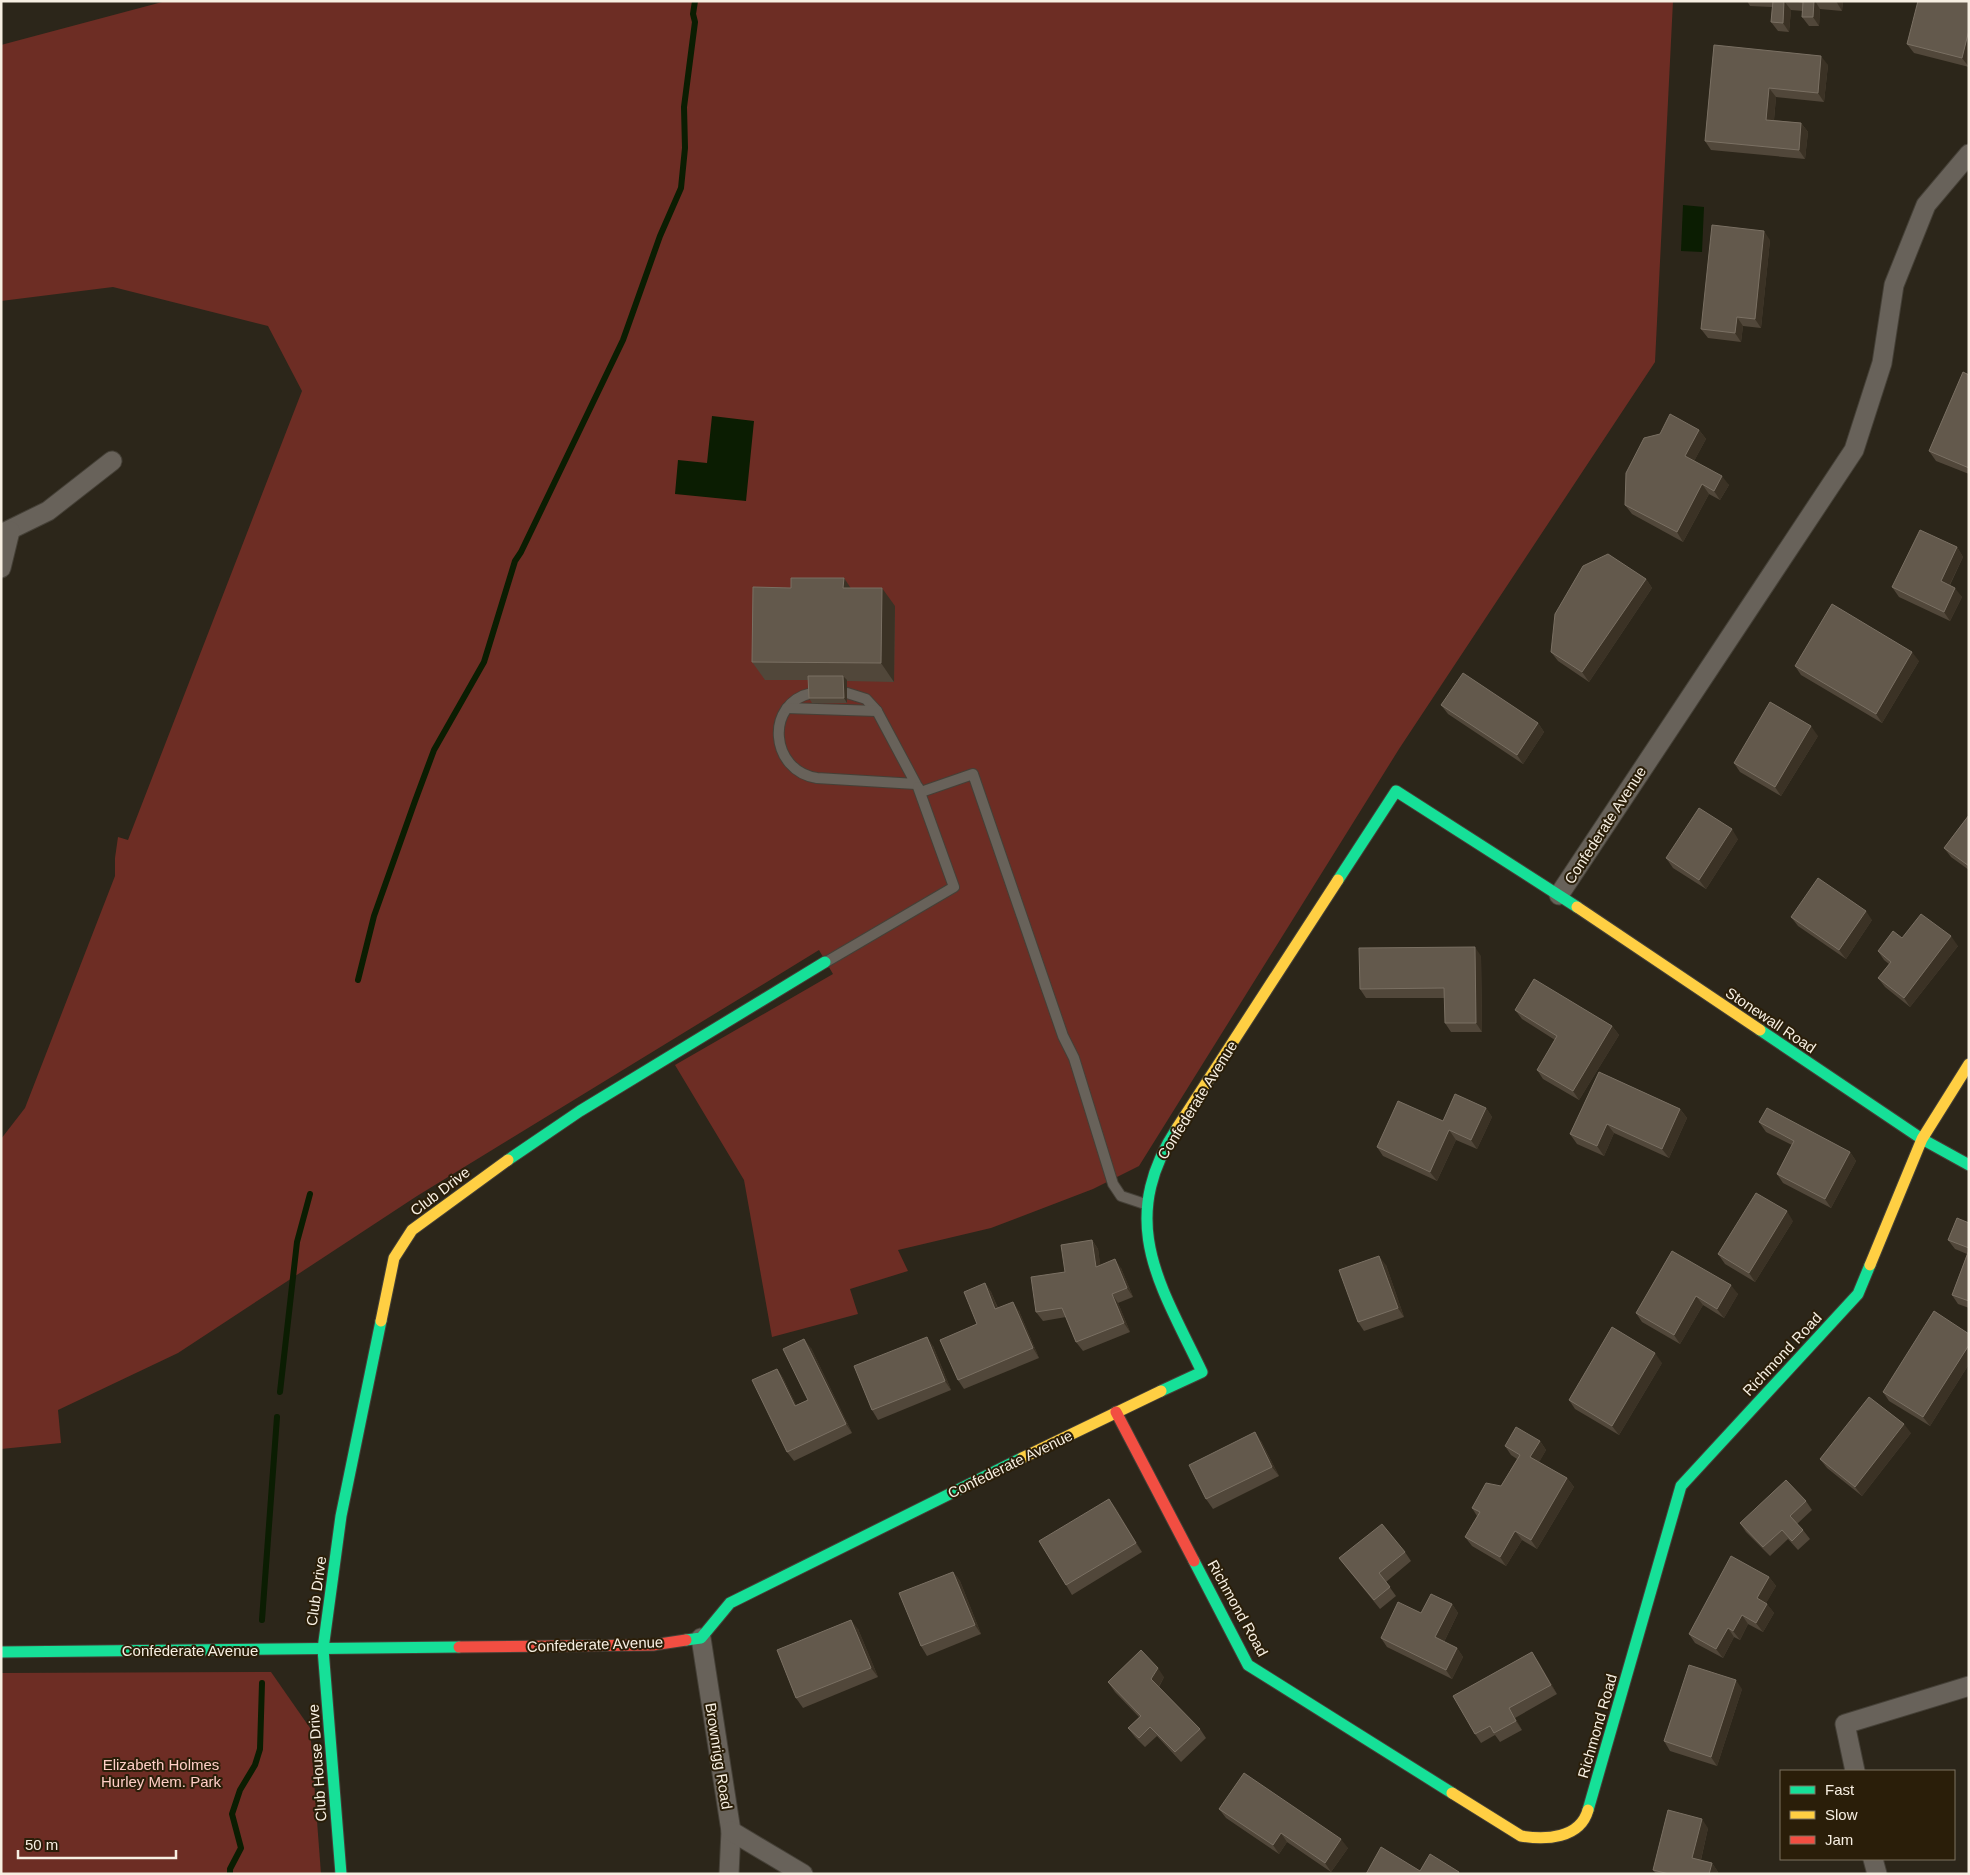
<svg xmlns="http://www.w3.org/2000/svg" width="1970" height="1875" font-family="Helvetica,sans-serif">
	<style>
		.green { fill: #6d2d24 }
		.water { fill: #0b1d02 }
		.lines { fill: none; stroke-linecap: round; stroke-linejoin: round }
		.stream { stroke: #0b1d02; stroke-width: 6 }
		.lane-casing { stroke: #454037; stroke-width: 12 }
		.street-casing { stroke: #454037; stroke-width: 21 }
		.fast-casing { stroke: #454037; stroke-width: 13 }
		.slow-casing { stroke: #454037; stroke-width: 13 }
		.jam-casing { stroke: #454037; stroke-width: 13 }
		.lane { stroke: #68625a; stroke-width: 10 }
		.street { stroke: #68625a; stroke-width: 19 }
		.fast { stroke: #16e098; stroke-width: 11 }
		.slow { stroke: #ffcf43; stroke-width: 11 }
		.jam { stroke: #f24e42; stroke-width: 11 }
		.wall { fill: #51473a }
		.shaded-wall { fill: #3b3225 }
		.building { fill: #63594c; stroke: #7a7063 }
		.labels { text-anchor: middle; dominant-baseline: central; stroke-width: 4; stroke-linejoin: round; paint-order: stroke }
		.street-label { font-size: 15px; fill: #f7efe2; stroke: #2a1e09 }
		.park-label { font-size: 15px; fill: #fecec6; stroke: #2a1e09 }
	</style>
	<rect width="100%" height="100%" fill="#2c261a"/>
	<g class="green">
		<path d="M166 1H1673L1655 362 1399 749 1139 1166 1093 1189 991 1228 898 1250 908 1271 850 1289 858 1314 772 1337 744 1180 675 1065 833 974 819 950 417 1196 178 1353 58 1410 61 1443 1 1449V1139L25 1108 115 876V858L118 837 128 840 302 391 268 326 113 287 1 301V45Z"/>
		<path d="M271 1672 310 1728 321 1874H1V1673Z"/>
	</g>
	<g class="water">
		<path d="M1683 205 1704 207 1702 252 1681 251Z"/>
		<path d="M712 416 754 421 746 501 675 494 678 460 707 463Z"/>
	</g>
	<g class="lines">
		<g class="stream">
			<path d="M358 980 374 916 415 801 434 750 484 662 515 561 521 552 623 340 660 236 681 188 685 148 684 107 695 22 693 14 695 1"/>
			<path d="M280 1392 297 1242 310 1194"/>
			<path d="M262 1620 277 1417"/>
			<path d="M230 1874V1869L241 1848 232 1814 240 1790 255 1765 260 1749 262 1683"/>
		</g>
		<defs>
			<g id="lane">
				<path d="M812 693C764 703 770 771 817 778L916 784 877 711 866 699 847 693"/>
				<path d="M787 708 877 711"/>
				<path d="M921 792 973 774 1063 1036 1074 1058 1113 1184 1121 1196 1145 1204"/>
				<path d="M826 962 954 887 918 787"/>
			</g>
			<g id="street">
				<path d="M1 534 48 511 112 461"/>
				<path d="M1 568 10 531"/>
				<path d="M1559 895 1854 450 1882 363 1894 285 1926 205 1969 154"/>
				<path d="M701 1638 731 1831 729 1874"/>
				<path d="M1855 1771 1845 1724 1969 1686"/>
				<path d="M731 1831 803 1874"/>
				<path d="M1873 1859 1877 1874"/>
			</g>
			<g id="fast">
				<path d="M1338 880 1396 791 1577 907"/>
				<path d="M1760 1030 1922 1139 1969 1165"/>
				<path d="M508 1160 580 1111 825 962"/>
				<path d="M1161 1391 1202 1372C1160 1284 1116 1222 1177 1128"/>
				<path d="M1194 1561 1248 1665 1452 1793"/>
				<path d="M686 1640 701 1638 730 1603 1022 1458"/>
				<path d="M1 1652 459 1647"/>
				<path d="M1588 1810 1681 1486 1858 1294 1870 1265"/>
				<path d="M341 1874 323 1649 341 1516 381 1321"/>
			</g>
			<g id="slow">
				<path d="M1577 907 1760 1030"/>
				<path d="M1177 1128 1338 880"/>
				<path d="M1870 1265 1922 1139 1969 1064"/>
				<path d="M381 1321 394 1258 412 1230 508 1160"/>
				<path d="M1022 1458 1161 1391"/>
				<path d="M1452 1793 1521 1836C1545 1840 1580 1839 1588 1810"/>
			</g>
			<g id="jam">
				<path d="M1116 1412 1194 1561"/>
				<path d="M459 1647 653 1645 686 1640"/>
			</g>
		</defs>
		<use href="#lane" class="lane-casing"/>
		<use href="#street" class="street-casing"/>
		<use href="#fast" class="fast-casing"/>
		<use href="#slow" class="slow-casing"/>
		<use href="#jam" class="jam-casing"/>
		<use href="#lane" class="lane"/>
		<use href="#street" class="street"/>
		<use href="#fast" class="fast"/>
		<use href="#slow" class="slow"/>
		<use href="#jam" class="jam"/>
	</g>
	<g class="wall">
		<path d="M1747 1H1843L1842 11 1820 9 1819 26H1809L1802 17 1803 11 1791 10 1789 32 1778 31 1771 22 1772 7 1750 6Z"/>
		<path d="M1969 1V67L1914 53 1907 44Z"/>
		<path d="M1714 45 1828 65 1824 102 1776 97 1774 120 1801 123 1808 132 1805 159 1711 150 1705 141Z"/>
		<path d="M1770 240 1761 328 1743 326 1741 342 1708 338 1701 329Z"/>
		<path d="M1969 375V474L1936 461 1929 451Z"/>
		<path d="M1699 430 1706 439 1694 461 1729 485 1720 500 1709 494 1683 542 1632 514 1625 505Z"/>
		<path d="M1957 547 1963 557 1950 585 1962 597 1950 621 1899 597 1892 587Z"/>
		<path d="M844 578 850 588 895 606 894 682 847 681V703H812L809 698V680H765L752 662 791 588Z"/>
		<path d="M1646 579 1652 588 1589 682 1558 661 1551 652Z"/>
		<path d="M1919 661 1882 723 1801 675 1795 666Z"/>
		<path d="M1441 705 1538 723 1544 732 1523 764 1448 714Z"/>
		<path d="M1818 736 1781 796 1740 772 1734 763Z"/>
		<path d="M1969 815V870L1951 857 1944 848Z"/>
		<path d="M1738 839 1706 889 1673 868 1666 858Z"/>
		<path d="M1791 917 1872 920 1846 959 1798 926Z"/>
		<path d="M1902 938 1958 946 1910 1007 1885 987 1878 978 1889 964 1884 960 1878 951Z"/>
		<path d="M1481 956 1482 1032H1451L1445 1023V998H1366L1360 989Z"/>
		<path d="M1515 1010 1612 1026 1619 1035 1579 1100 1543 1079 1537 1070 1555 1040 1522 1019Z"/>
		<path d="M1599 1072 1680 1109 1687 1118 1669 1158 1614 1133 1604 1156 1577 1144 1570 1134Z"/>
		<path d="M1486 1108 1492 1117 1477 1149 1456 1140 1437 1181 1383 1156 1377 1147 1443 1121Z"/>
		<path d="M1759 1122 1850 1152 1856 1161 1831 1208 1783 1183 1777 1174 1792 1145 1766 1132Z"/>
		<path d="M1793 1221 1755 1282 1725 1264 1718 1254Z"/>
		<path d="M1969 1223V1308L1958 1304 1952 1295 1967 1254 1955 1249 1948 1240Z"/>
		<path d="M1092 1240 1098 1249 1100 1265 1121 1268 1133 1297 1118 1303 1130 1332 1083 1351 1076 1342 1066 1317 1043 1321 1036 1312 1065 1272Z"/>
		<path d="M1672 1251 1738 1294 1724 1318 1703 1305 1680 1344 1642 1322 1636 1313Z"/>
		<path d="M1386 1265 1404 1317 1364 1331 1358 1322Z"/>
		<path d="M985 1283 991 1292 998 1308 1019 1311 1039 1358 964 1389 958 1380 977 1324Z"/>
		<path d="M1969 1334V1364L1930 1426 1889 1401 1883 1392Z"/>
		<path d="M933 1346 951 1390 878 1420 872 1410Z"/>
		<path d="M811 1348 852 1433 794 1461 787 1452 777 1369 783 1378 796 1405 808 1400Z"/>
		<path d="M1662 1363 1619 1435 1575 1409 1569 1400Z"/>
		<path d="M1911 1433 1862 1496 1827 1468 1820 1459Z"/>
		<path d="M1261 1441 1279 1476 1213 1509 1206 1499Z"/>
		<path d="M1540 1441 1546 1450 1539 1462 1567 1478 1574 1487 1537 1549 1522 1540 1506 1566 1472 1546 1465 1537 1477 1516 1472 1508 1501 1486 1517 1459 1511 1455 1505 1446Z"/>
		<path d="M1109 1499 1142 1552 1072 1595 1066 1585Z"/>
		<path d="M1806 1501 1812 1510 1797 1524 1803 1530 1810 1539 1798 1550 1788 1539 1770 1556 1746 1532 1740 1523Z"/>
		<path d="M1405 1552 1411 1561 1386 1582 1396 1596 1380 1609 1346 1567 1339 1558Z"/>
		<path d="M953 1572 960 1581 981 1634 927 1656 921 1646Z"/>
		<path d="M1769 1577 1776 1586 1766 1603 1774 1613 1763 1632 1748 1624 1740 1640 1734 1637 1723 1658 1695 1643 1689 1634Z"/>
		<path d="M1452 1604 1458 1613 1444 1642 1457 1648 1463 1657 1452 1679 1387 1647 1381 1638 1421 1613Z"/>
		<path d="M858 1629 878 1677 803 1708 796 1698Z"/>
		<path d="M1538 1661 1557 1694 1515 1718 1522 1730 1500 1742 1495 1735 1481 1743 1475 1734Z"/>
		<path d="M1164 1677 1159 1687 1200 1729 1206 1738 1181 1762 1157 1736 1145 1747 1135 1737 1128 1728 1139 1717 1115 1692 1108 1682Z"/>
		<path d="M1742 1689 1717 1766 1670 1751 1664 1741Z"/>
		<path d="M1219 1809 1348 1848 1331 1872 1287 1842 1279 1854 1226 1818Z"/>
		<path d="M1708 1828 1701 1860 1712 1863 1718 1872V1874H1656L1653 1870Z"/>
	</g>
	<g class="shaded-wall">
		<path d="M1784 1 1791 10 1789 32 1783 23Z"/>
		<path d="M1814 1H1815L1820 9 1819 26 1813 17Z"/>
		<path d="M1836 1H1843L1842 11Z"/>
		<path d="M1969 30V67L1962 58Z"/>
		<path d="M1821 56 1828 65 1824 102 1818 93Z"/>
		<path d="M1769 88 1776 97 1773 129 1766 120Z"/>
		<path d="M1801 123 1808 132 1805 159 1799 150Z"/>
		<path d="M1764 231 1770 240 1761 328 1755 319Z"/>
		<path d="M1737 317 1743 326 1741 342 1735 333Z"/>
		<path d="M1699 430 1706 439 1692 465 1685 456Z"/>
		<path d="M1722 476 1729 485 1720 500 1714 491Z"/>
		<path d="M1702 484 1709 494 1683 542 1677 532Z"/>
		<path d="M1957 547 1963 557 1947 590 1941 581Z"/>
		<path d="M844 578 856 596 843 588Z"/>
		<path d="M1646 579 1652 588 1589 682 1582 672Z"/>
		<path d="M882 588 895 606 894 682 881 663Z"/>
		<path d="M1955 588 1962 597 1950 621 1944 612Z"/>
		<path d="M1912 652 1919 661 1882 723 1876 714Z"/>
		<path d="M843 676 847 680V703L844 698Z"/>
		<path d="M1538 723 1544 732 1523 764 1517 755Z"/>
		<path d="M1811 726 1818 736 1781 796 1775 787Z"/>
		<path d="M1732 829 1738 839 1706 889 1699 880Z"/>
		<path d="M1866 911 1872 920 1846 959 1839 950Z"/>
		<path d="M1951 936 1958 946 1910 1007 1904 998Z"/>
		<path d="M1475 947 1481 956 1482 1032 1476 1023Z"/>
		<path d="M1612 1026 1619 1035 1579 1100 1573 1091Z"/>
		<path d="M1486 1108 1492 1117 1477 1149 1471 1140Z"/>
		<path d="M1680 1109 1687 1118 1669 1158 1662 1149Z"/>
		<path d="M1607 1124 1614 1133 1604 1156 1597 1146Z"/>
		<path d="M1449 1130 1456 1140 1437 1181 1430 1172Z"/>
		<path d="M1850 1152 1856 1161 1831 1208 1825 1199Z"/>
		<path d="M1787 1211 1793 1221 1755 1282 1749 1273Z"/>
		<path d="M1092 1240 1098 1249 1102 1276 1096 1267Z"/>
		<path d="M1379 1256 1386 1265 1404 1317 1398 1308Z"/>
		<path d="M1115 1259 1121 1268 1133 1297 1127 1288Z"/>
		<path d="M985 1283 991 1292 1002 1319 995 1309Z"/>
		<path d="M1731 1285 1738 1294 1724 1318 1717 1309Z"/>
		<path d="M1112 1294 1118 1303 1130 1332 1124 1323Z"/>
		<path d="M1696 1296 1703 1305 1680 1344 1674 1335Z"/>
		<path d="M1013 1302 1019 1311 1039 1358 1033 1348Z"/>
		<path d="M927 1337 933 1346 951 1390 945 1381Z"/>
		<path d="M804 1339 811 1348 852 1433 846 1424Z"/>
		<path d="M1969 1345V1364L1930 1426 1923 1417Z"/>
		<path d="M1655 1353 1662 1363 1619 1435 1612 1426Z"/>
		<path d="M777 1369 783 1378 801 1415 795 1406Z"/>
		<path d="M1904 1424 1911 1433 1862 1496 1855 1487Z"/>
		<path d="M1255 1432 1261 1441 1279 1476 1272 1467Z"/>
		<path d="M1540 1441 1546 1450 1537 1466 1530 1457Z"/>
		<path d="M1567 1478 1574 1487 1537 1549 1531 1540Z"/>
		<path d="M1109 1499 1116 1508 1142 1552 1136 1543Z"/>
		<path d="M1515 1531 1522 1540 1506 1566 1500 1557Z"/>
		<path d="M953 1572 960 1581 981 1634 975 1625Z"/>
		<path d="M1769 1577 1776 1586 1764 1607 1757 1598Z"/>
		<path d="M1452 1604 1458 1613 1442 1646 1435 1637Z"/>
		<path d="M1767 1604 1774 1613 1763 1632 1756 1623Z"/>
		<path d="M1742 1615 1748 1624 1740 1640 1733 1631Z"/>
		<path d="M851 1620 858 1629 878 1677 871 1668Z"/>
		<path d="M1728 1628 1734 1637 1723 1658 1716 1649Z"/>
		<path d="M1457 1648 1463 1657 1452 1679 1446 1670Z"/>
		<path d="M1532 1652 1538 1661 1557 1694 1551 1685Z"/>
		<path d="M1158 1668 1164 1677 1158 1688 1151 1679Z"/>
		<path d="M1736 1680 1742 1689 1717 1766 1711 1757Z"/>
		<path d="M1509 1708 1515 1718 1522 1730 1516 1721Z"/>
		<path d="M1702 1819 1708 1828 1699 1868 1692 1858Z"/>
		<path d="M1281 1833 1287 1842 1279 1854 1273 1845Z"/>
		<path d="M1341 1839 1348 1848 1331 1872 1325 1863Z"/>
		<path d="M1712 1863 1718 1872V1874H1709Z"/>
	</g>
	<g class="building">
		<path d="M1773 1H1784L1783 23 1771 22Z"/>
		<path d="M1793 1H1814L1813 17H1802L1803 2Z"/>
		<path d="M1918 1H1969V30L1962 58 1907 44Z"/>
		<path d="M1714 45 1821 56 1818 93 1769 88 1766 120 1801 123 1799 150 1705 141Z"/>
		<path d="M1712 225 1764 231 1755 319 1737 317 1735 333 1701 329Z"/>
		<path d="M1963 372 1969 375V468L1929 451Z"/>
		<path d="M1670 414 1699 430 1685 456 1722 476 1714 491 1702 484 1677 532 1625 505 1626 473 1644 438 1660 434Z"/>
		<path d="M1920 530 1957 547 1941 581 1955 588 1944 612 1892 587Z"/>
		<path d="M1608 554 1646 579 1582 672 1551 652 1555 614 1583 566Z"/>
		<path d="M791 578H844L843 588H882L881 663 752 662 753 587 791 588Z"/>
		<path d="M1832 604 1912 652 1876 714 1795 666Z"/>
		<path d="M1463 673 1538 723 1517 755 1441 705Z"/>
		<path d="M808 676H843L844 698H809Z"/>
		<path d="M1770 702 1811 726 1775 787 1734 763Z"/>
		<path d="M1699 808 1732 829 1699 880 1666 858Z"/>
		<path d="M1969 815V866L1944 848Z"/>
		<path d="M1818 878 1866 911 1839 950 1791 917Z"/>
		<path d="M1921 914 1951 936 1904 998 1878 978 1891 962 1878 951 1893 931 1902 938Z"/>
		<path d="M1475 947 1476 1023H1445L1444 988 1360 989 1359 948Z"/>
		<path d="M1534 979 1612 1026 1573 1091 1537 1070 1557 1036 1515 1010Z"/>
		<path d="M1599 1072 1680 1109 1662 1149 1607 1124 1597 1146 1570 1134Z"/>
		<path d="M1455 1094 1486 1108 1471 1140 1449 1130 1430 1172 1377 1147 1398 1101 1443 1121Z"/>
		<path d="M1767 1108 1850 1152 1825 1199 1777 1174 1794 1141 1759 1122Z"/>
		<path d="M1756 1193 1787 1211 1749 1273 1718 1254Z"/>
		<path d="M1957 1218 1969 1223V1248L1948 1240Z"/>
		<path d="M1092 1240 1096 1267 1115 1259 1127 1288 1112 1294 1124 1323 1076 1342 1062 1308 1036 1312 1031 1277 1065 1272 1061 1245Z"/>
		<path d="M1969 1250V1301L1952 1295Z"/>
		<path d="M1672 1251 1731 1285 1717 1309 1696 1296 1674 1335 1636 1313Z"/>
		<path d="M1379 1256 1398 1308 1358 1322 1339 1270Z"/>
		<path d="M985 1283 995 1309 1013 1302 1033 1348 958 1380 940 1340 977 1324 964 1292Z"/>
		<path d="M1934 1311 1969 1334V1345L1923 1417 1883 1392Z"/>
		<path d="M1612 1327 1655 1353 1612 1426 1569 1400Z"/>
		<path d="M927 1337 945 1381 872 1410 854 1366Z"/>
		<path d="M804 1339 846 1424 787 1452 752 1380 777 1369 795 1406 808 1400 783 1349Z"/>
		<path d="M1869 1397 1904 1424 1855 1487 1820 1459Z"/>
		<path d="M1516 1427 1540 1441 1530 1457 1567 1478 1531 1540 1515 1531 1500 1557 1465 1537 1480 1512 1472 1508 1486 1483 1501 1486 1520 1455 1505 1446Z"/>
		<path d="M1255 1432 1272 1467 1206 1499 1189 1465Z"/>
		<path d="M1786 1480 1806 1501 1790 1516 1803 1530 1792 1541 1782 1530 1763 1547 1740 1523Z"/>
		<path d="M1109 1499 1136 1543 1066 1585 1039 1541Z"/>
		<path d="M1382 1524 1405 1552 1379 1573 1390 1587 1374 1600 1339 1558Z"/>
		<path d="M1731 1556 1769 1577 1757 1598 1767 1604 1756 1623 1742 1615 1733 1631 1728 1628 1716 1649 1689 1634Z"/>
		<path d="M953 1572 975 1625 921 1646 899 1593Z"/>
		<path d="M1431 1594 1452 1604 1435 1637 1457 1648 1446 1670 1381 1638 1398 1602 1421 1613Z"/>
		<path d="M851 1620 871 1668 796 1698 777 1650Z"/>
		<path d="M1141 1650 1158 1668 1151 1679 1200 1729 1175 1752 1150 1727 1139 1738 1128 1728 1141 1716 1108 1682Z"/>
		<path d="M1532 1652 1551 1685 1509 1708 1516 1721 1494 1733 1490 1726 1475 1734 1453 1696Z"/>
		<path d="M1689 1665 1736 1680 1711 1757 1664 1741Z"/>
		<path d="M1244 1773 1341 1839 1325 1863 1281 1833 1273 1845 1219 1809Z"/>
		<path d="M1668 1810 1702 1819 1692 1858 1712 1863 1709 1874H1669L1653 1870Z"/>
		<path d="M1381 1847 1420 1871 1430 1854 1459 1872 1458 1874H1366Z"/>
	</g>
	<g class="labels">
		<g class="street-label">
			<text transform="translate(1605 825) rotate(-57)">Confederate Avenue</text>
			<text transform="translate(1771 1020) rotate(34)">Stonewall Road</text>
			<text transform="translate(1197 1100) rotate(-58)">Confederate Avenue</text>
			<text transform="translate(440 1191) rotate(-37)">Club Drive</text>
			<text transform="translate(1782 1354) rotate(-47)">Richmond Road</text>
			<text transform="translate(1010 1464) rotate(-26)">Confederate Avenue</text>
			<text transform="translate(316 1591) rotate(-82)">Club Drive</text>
			<text transform="translate(1238 1608) rotate(61)">Richmond Road</text>
			<text transform="translate(595 1644) rotate(-2)">Confederate Avenue</text>
			<text x="190" y="1650">Confederate Avenue</text>
			<text transform="translate(1597 1726) rotate(-74)">Richmond Road</text>
			<text transform="translate(719 1756) rotate(81)">Brownrigg Road</text>
			<text transform="translate(317 1763) rotate(-94)">Club House Drive</text>
		</g>
		<g class="park-label">
			<text x="161" y="1764">Elizabeth Holmes<tspan x="161" dy="17">Hurley Mem. Park</tspan></text>
		</g>
	</g>
	<rect width="1970" height="1875" fill="none" stroke="#f7efe2" stroke-width="5"/>
	<rect x="1780" y="1770" width="175" height="90" fill="#2a1e09" stroke="#7c7260"/>
	<rect x="1790" y="1786" width="25" height="8" fill="#16e098" stroke="#7c7260"/>
	<text x="1825" y="1795" font-size="15" fill="#f7efe2">Fast</text>
	<rect x="1790" y="1811" width="25" height="8" fill="#ffcf43" stroke="#7c7260"/>
	<text x="1825" y="1820" font-size="15" fill="#f7efe2">Slow</text>
	<rect x="1790" y="1836" width="25" height="8" fill="#f24e42" stroke="#7c7260"/>
	<text x="1825" y="1845" font-size="15" fill="#f7efe2">Jam</text>
	<path d="M18 1850v8h158v-8" fill="none" stroke="#f7efe2" stroke-width="2.5"/>
	<text x="25" y="1850" font-size="15" fill="#f7efe2" stroke="#2a1e09" stroke-width="4" paint-order="stroke">50 m</text>
</svg>
